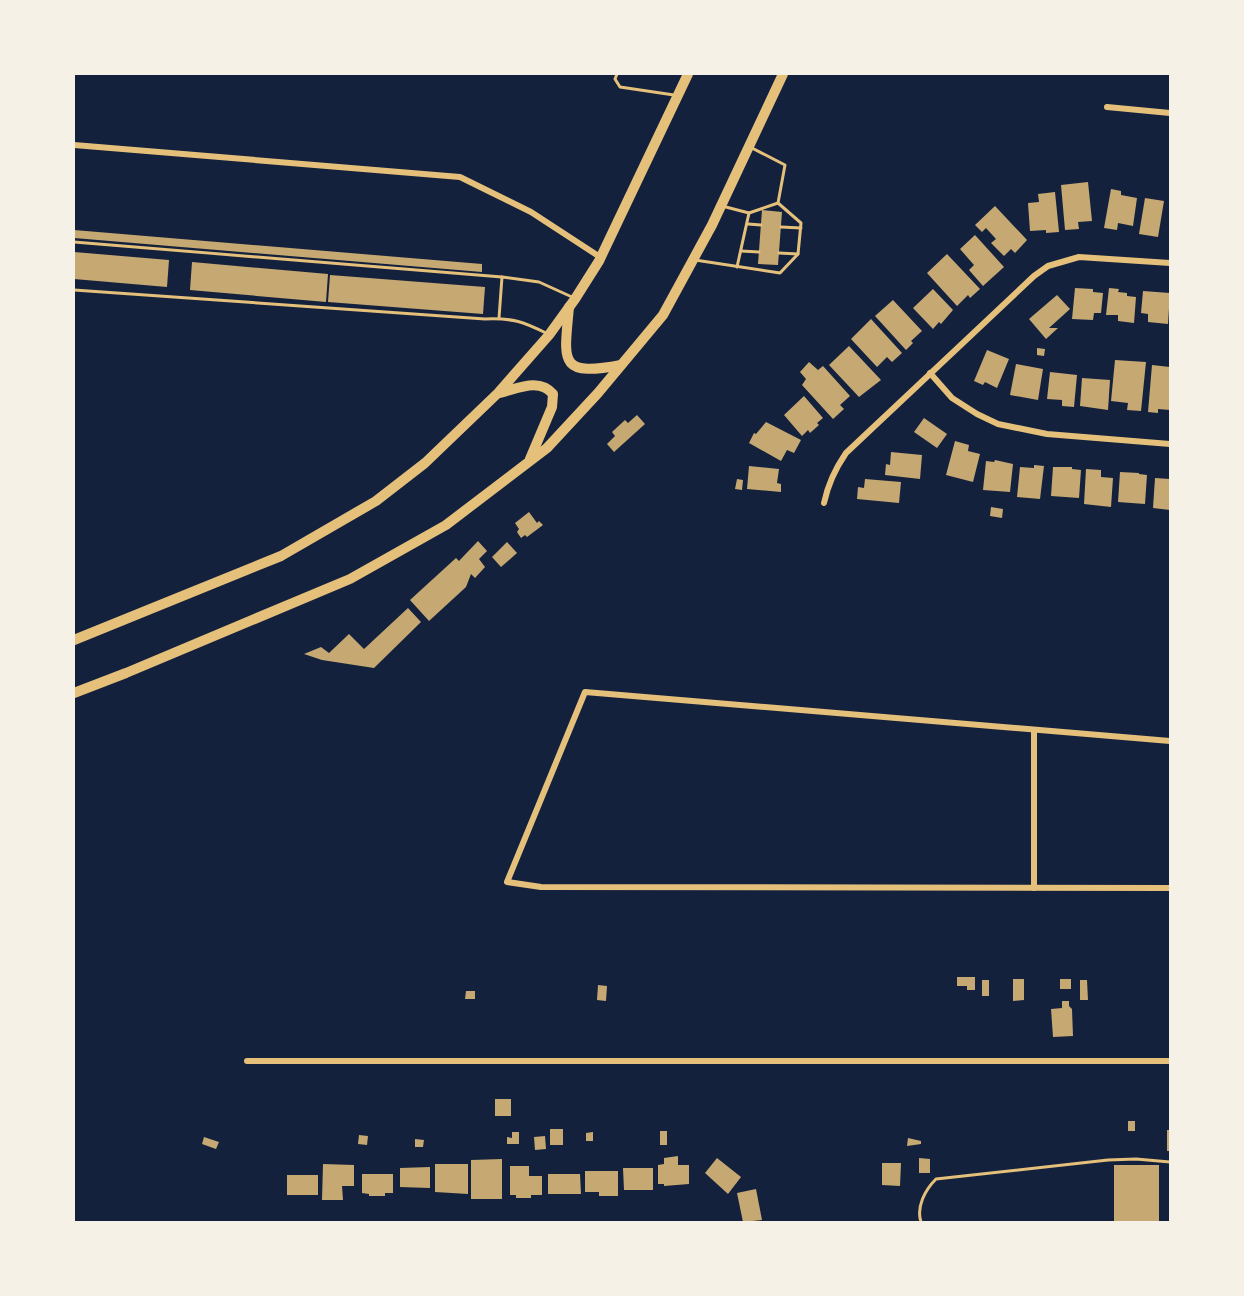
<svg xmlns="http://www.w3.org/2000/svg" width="1244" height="1296" font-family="'Varela Round',sans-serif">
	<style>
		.building { fill: #c6a872 }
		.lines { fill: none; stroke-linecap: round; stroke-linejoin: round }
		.service { stroke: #e5c07b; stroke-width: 3 }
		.minor { stroke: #e5c07b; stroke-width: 6 }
		.primary { stroke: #e5c07b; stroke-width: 10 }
	</style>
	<rect width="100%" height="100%" fill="#14213d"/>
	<g class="building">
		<path d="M1088 182 1092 221 1078 222 1079 229 1065 230 1061 185Z"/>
		<path d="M1111 189 1121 191V195L1137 198 1133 226 1118 223 1117 230 1104 228Z"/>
		<path d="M1055 192 1059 232 1046 233V230L1030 231 1028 203 1039 202 1038 194Z"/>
		<path d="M1145 198 1164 201 1158 237 1139 234Z"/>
		<path d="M995 206 1027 240 1015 253 1011 249 1004 256 991 243 996 239 986 228 982 232 975 225Z"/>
		<path d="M762 210 782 212 778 265 758 264Z"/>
		<path d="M74 230 482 264V272L74 238Z"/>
		<path d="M975 235 1004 267 983 286 969 270 974 265 960 249Z"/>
		<path d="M74 252 169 260 167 287 74 279Z"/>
		<path d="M947 254 980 289 970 298 968 295 957 306 927 273Z"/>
		<path d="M192 262 328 274 326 302 190 290Z"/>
		<path d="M330 275 485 287 483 314 328 302Z"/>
		<path d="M1075 288 1093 289V292L1103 293 1101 313H1094L1093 320 1072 319Z"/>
		<path d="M1109 288 1119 289 1118 292 1127 293V296L1136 297 1134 323 1118 321V315H1106Z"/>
		<path d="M933 289 953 310 941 324 939 322 933 329 913 308Z"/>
		<path d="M1143 291 1170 293 1168 324 1148 322V314L1141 313Z"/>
		<path d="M1057 295 1070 309 1049 328H1058L1046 339 1029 319Z"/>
		<path d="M893 300 922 331 911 341 913 343 906 350 875 316Z"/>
		<path d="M871 319 902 353 892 362 887 357 877 367 851 339Z"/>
		<path d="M849 346 881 380 859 397 829 365Z"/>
		<path d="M1037 348 1045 349 1044 356 1037 355Z"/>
		<path d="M987 350 1009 359 997 388 985 382 983 385 974 381Z"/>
		<path d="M1115 360 1146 362 1141 411 1127 410 1128 403 1111 401Z"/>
		<path d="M809 362 818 370 823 366 850 396 840 405 844 409 833 419 802 385 806 379 800 372Z"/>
		<path d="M1016 364 1043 369 1038 400 1010 395Z"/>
		<path d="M1152 365 1170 367V410L1158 409V413L1148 412Z"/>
		<path d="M1050 372 1077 375 1074 407 1062 406V400L1047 399Z"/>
		<path d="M1082 378 1110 380 1108 410 1080 406Z"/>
		<path d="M804 396 823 418 817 423 819 425 810 433 808 430 802 436 784 415Z"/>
		<path d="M637 415 645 424 614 452 607 444 615 436 612 432 625 420 628 423Z"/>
		<path d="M924 418 947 434 937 448 914 432Z"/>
		<path d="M766 422 801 440 794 453 787 450 781 461 749 443 754 433 756 434Z"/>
		<path d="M955 441 969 445 968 451 980 454 973 482 946 475Z"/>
		<path d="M891 452 922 455 920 479 885 475 886 464 890 465Z"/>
		<path d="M995 460 1013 464 1010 492 983 490 986 461 994 462Z"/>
		<path d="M1034 465 1044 466 1040 499 1017 497 1020 467 1034 468Z"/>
		<path d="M749 466 779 469 777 483 781 484V492L747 489Z"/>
		<path d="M1053 467H1072V469L1081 470 1079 498 1051 496Z"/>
		<path d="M1086 469 1101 470V477L1113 478 1111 507 1084 504Z"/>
		<path d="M1120 472 1139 473V474L1147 475 1145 504 1118 502Z"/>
		<path d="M1155 478 1170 479V510L1153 508Z"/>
		<path d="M737 479 743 480 742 490 735 489Z"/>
		<path d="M865 479 901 482 899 503 857 499 858 487 864 488Z"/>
		<path d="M991 507 1003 509 1002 518 990 516Z"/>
		<path d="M529 512 537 523 539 521 543 525 527 537 525 535 521 538 517 532 519 529 515 523Z"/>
		<path d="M478 541 487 551 479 559 485 567 475 578 471 574 466 587 429 621 410 600 456 558 459 561Z"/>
		<path d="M507 542 517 553 501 567 492 557Z"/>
		<path d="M408 608 421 622 374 668 322 660 304 654 321 647 329 653 349 634 364 649Z"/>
		<path d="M957 977H975V990H967V986H957Z"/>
		<path d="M1013 979H1024V1000L1013 1001Z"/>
		<rect x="1060" y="979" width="11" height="10"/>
		<rect x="982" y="980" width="7" height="16"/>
		<path d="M1080 980H1087L1088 1000H1080Z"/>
		<path d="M598 985 607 986 606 1001 597 1000Z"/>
		<path d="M466 991H475V999H465Z"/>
		<path d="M1062 1001H1069V1006L1072 1009 1073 1036 1053 1037 1051 1009 1062 1008Z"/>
		<rect x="495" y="1099" width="16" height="17"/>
		<rect x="1128" y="1121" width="7" height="10"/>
		<rect x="550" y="1129" width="13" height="16"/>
		<rect x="1167" y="1130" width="3" height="21"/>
		<rect x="660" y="1131" width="7" height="14"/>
		<path d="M512 1132H519V1144H507V1137L512 1138Z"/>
		<path d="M593 1132V1141H586V1133Z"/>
		<path d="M359 1135 368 1136 367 1145 358 1144Z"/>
		<path d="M545 1136 546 1149 535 1150 534 1137Z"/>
		<path d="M204 1137 219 1142 216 1149 202 1144Z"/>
		<path d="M908 1138 921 1141V1144L907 1146Z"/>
		<path d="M415 1139 424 1140 423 1147H415Z"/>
		<path d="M678 1156V1165H689V1184L664 1186V1184H658V1165L664 1164V1158Z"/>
		<path d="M717 1158 741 1177 728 1194 705 1173Z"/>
		<path d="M919 1158 930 1159V1173H919Z"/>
		<path d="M502 1159V1199H471V1160Z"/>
		<path d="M882 1163H901L900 1186 882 1185Z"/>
		<path d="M323 1164 354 1165V1186H342L343 1200H322Z"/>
		<path d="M435 1164H468V1194L435 1192Z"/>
		<rect x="1114" y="1165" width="45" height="57"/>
		<path d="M510 1166H529V1176H542V1195H531V1198H516V1195H510Z"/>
		<path d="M430 1167V1188L400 1187V1168Z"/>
		<path d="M623 1168H653V1190H624Z"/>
		<path d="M585 1171H618V1196H599V1192H585Z"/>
		<path d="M362 1174H393V1193H385V1196H369V1194L362 1193Z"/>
		<path d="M548 1174H580L581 1194H548Z"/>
		<rect x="287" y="1175" width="31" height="20"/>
		<path d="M756 1189 762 1220 743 1222 737 1193Z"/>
	</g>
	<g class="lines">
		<g class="service">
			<path d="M617 74 615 79 620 87 674 95"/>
			<path d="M722 206 749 213 778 203"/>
			<path d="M748 224 761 225"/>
			<path d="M781 227 801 228"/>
			<path d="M74 242 502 277"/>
			<path d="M741 251 759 252"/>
			<path d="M779 253 798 254"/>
			<path d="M695 260 780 273 798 254 801 223 778 203 785 165 750 147"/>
			<path d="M737 267 749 213"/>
			<path d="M74 290 485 319C513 318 522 321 548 334"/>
			<path d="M499 318 502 277 539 282 572 297"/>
			<path d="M921 1222C916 1207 925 1190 936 1179L1108 1160 1136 1159 1170 1162"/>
		</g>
		<g class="minor">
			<path d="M1107 107 1170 113"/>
			<path d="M74 145 460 177 531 212 600 257"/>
			<path d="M930 373 952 398 977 414 998 424 1047 434 1170 444"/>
			<path d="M824 503C828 484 835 469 846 453L1034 276 1048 266 1079 257 1170 263"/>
			<path d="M1170 741 585 692 507 882 541 887 1170 888"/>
			<path d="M1034 888V730"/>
			<path d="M247 1061H1170"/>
		</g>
		<g class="primary">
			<path d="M569 307C564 362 558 377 621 365"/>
			<path d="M499 393C517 389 539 377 553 394L552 407 530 459"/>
			<path d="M74 640 281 556 376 501 425 463 498 393 549 335 575 299 599 261 688 74"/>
			<path d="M74 693 126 673 350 579 446 525 547 448 598 393 663 315 712 225 783 74"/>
		</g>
	</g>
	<rect width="1244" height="1296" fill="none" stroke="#f6f1e7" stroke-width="150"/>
</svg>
